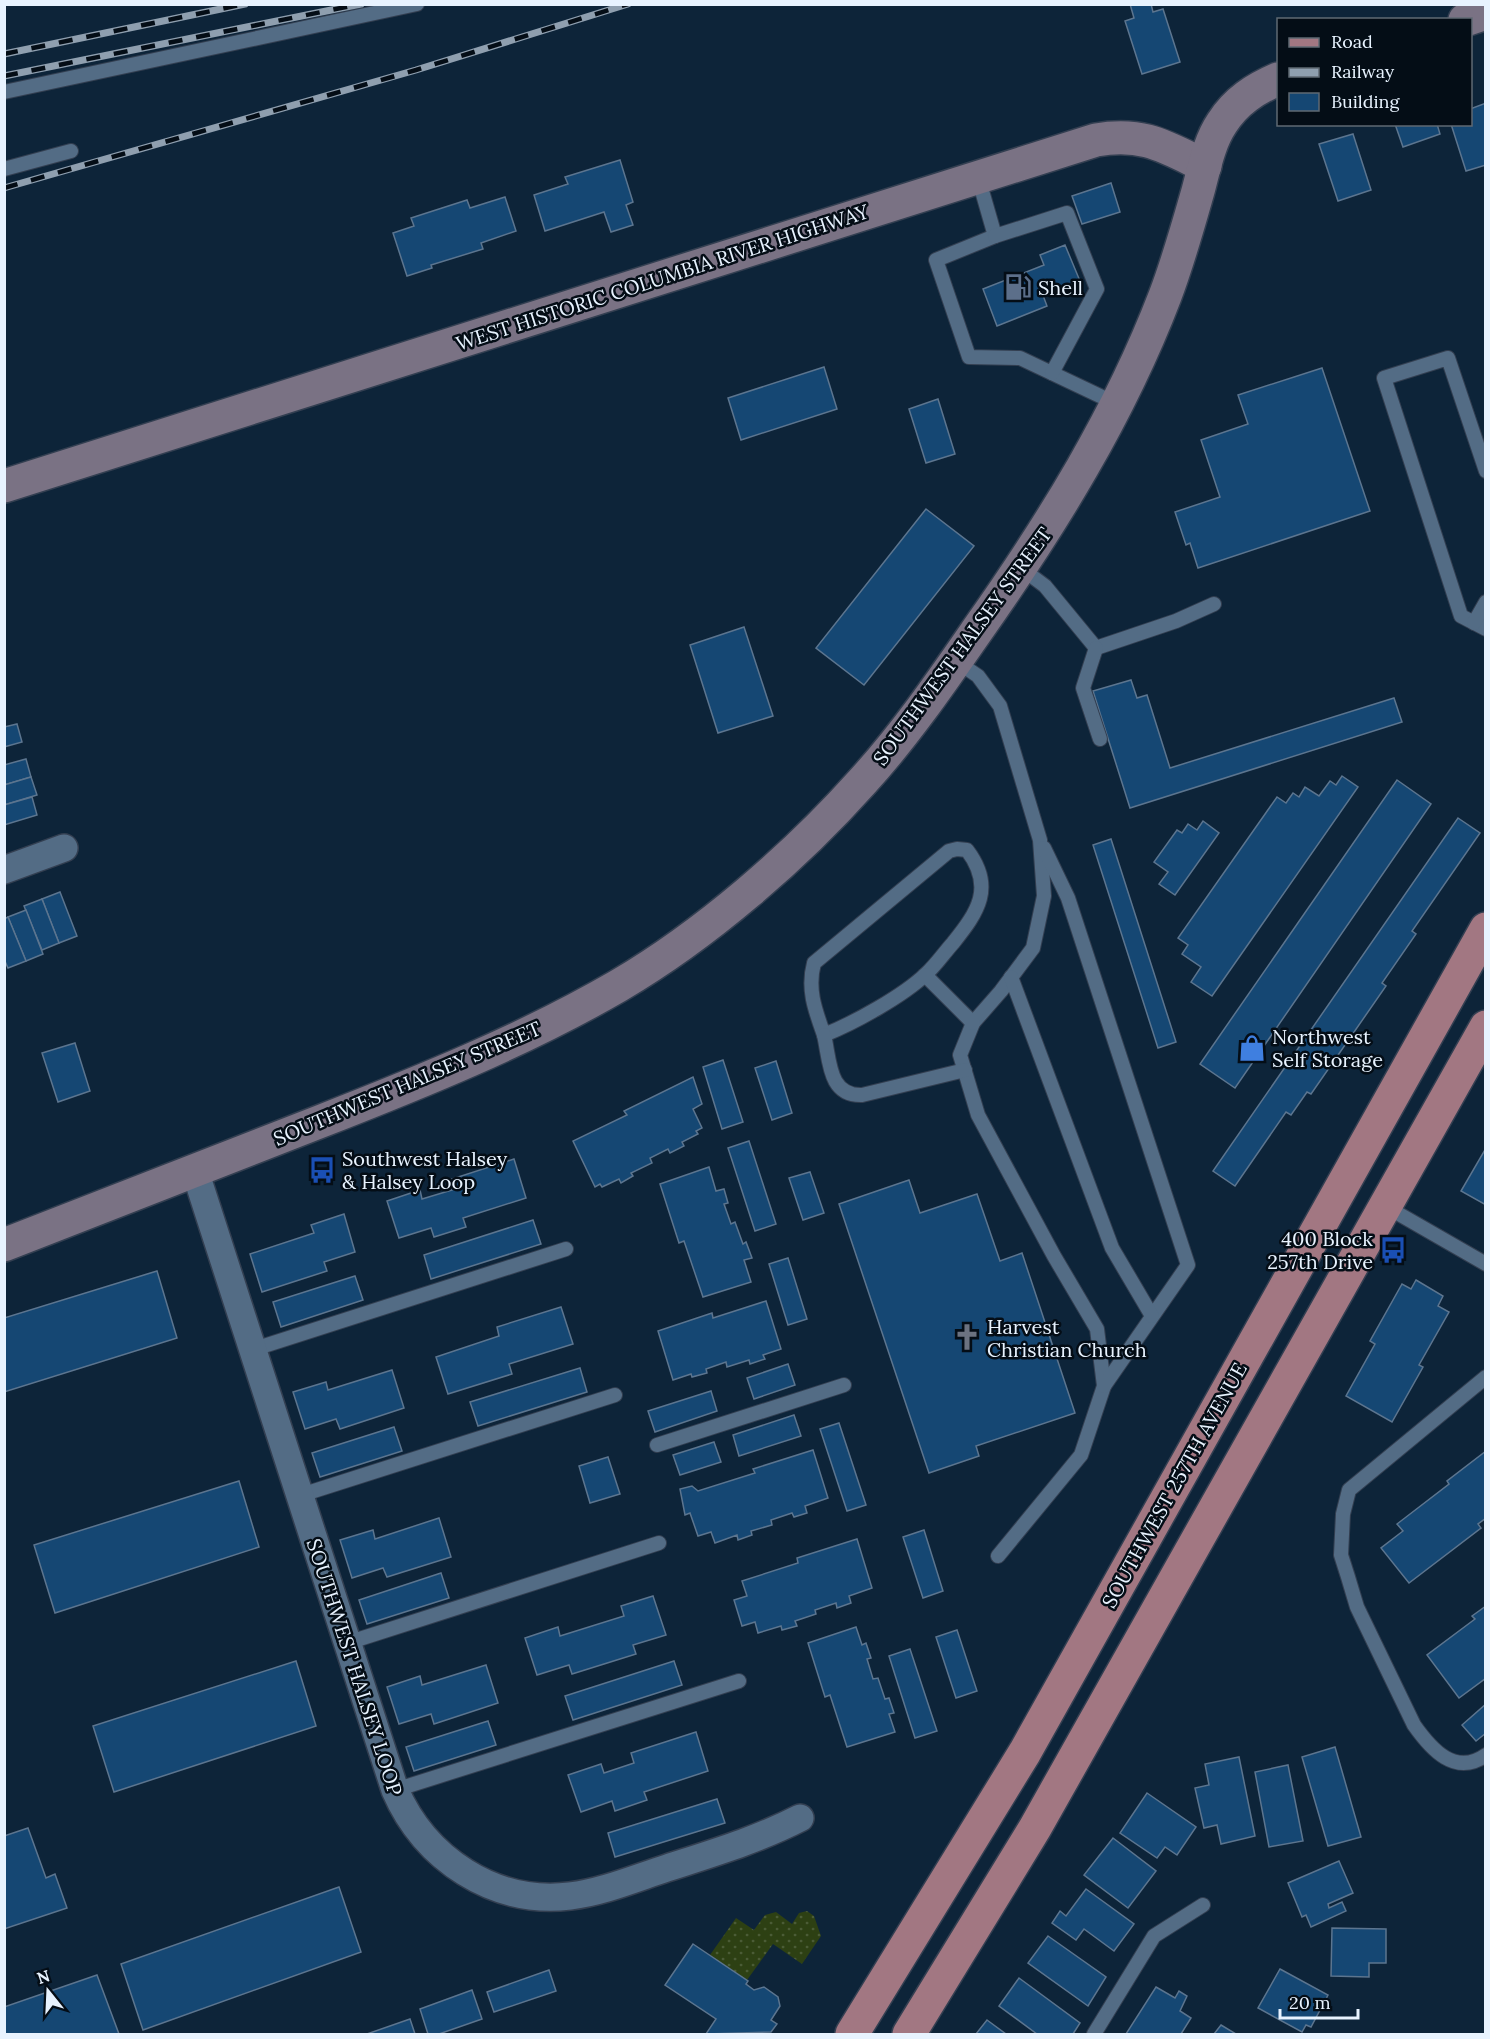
<svg xmlns="http://www.w3.org/2000/svg" width="1490" height="2039" font-family="Lora,serif">
	<style>
		.grass { fill: url(#grass-dots) }
		.building { fill: #154773; stroke: #5c758f; stroke-width: 1.5 }
		.lines { fill: none; stroke-linecap: round; stroke-linejoin: round }
		.lane-casing { stroke: #333f51; stroke-width: 16 }
		.street-casing { stroke: #333f51; stroke-width: 30 }
		.secondary-casing { stroke: #333f51; stroke-width: 36 }
		.primary-casing { stroke: #333f51; stroke-width: 36 }
		.lane { stroke: #536c85; stroke-width: 14 }
		.street { stroke: #536c85; stroke-width: 27 }
		.secondary { stroke: #7a7284; stroke-width: 33 }
		.primary { stroke: #a27782; stroke-width: 33 }
		.rail-casing { stroke: #8f9faf; stroke-width: 7 }
		.rail { stroke: #040d16; stroke-width: 4.5; stroke-dasharray: 14; stroke-linecap: butt }
		.labels { text-anchor: middle; dominant-baseline: central; stroke-width: 5; stroke-linejoin: round; paint-order: stroke }
		.street-label { font-size: 20px; fill: #e8f3ff; stroke: #040d16 }
		.poi-label { font-size: 20px; fill: #e8f3ff; stroke: #040d16; text-anchor: start }
	</style>
	<defs>
		<pattern id="grass-dots" width="8" height="8" patternUnits="userSpaceOnUse" patternTransform="scale(1.5)"><rect width="8" height="8" fill="#2d4013"/><path d="M2 2h.1M6 6h.1" fill="none" stroke="#4b5c36" stroke-width="1.8" stroke-linecap="round"/></pattern>
	</defs>
	<rect width="100%" height="100%" fill="#0d2439"/>
	<path class="grass" d="M807 1911 814 1916 821 1936 802 1964 773 1944 747 1980 710 1955 736 1918 754 1930 765 1915 776 1912 792 1924 799 1913Z"/>
	<g class="building">
		<path d="M1130 4H1151L1153 12 1163 9 1180 62 1142 74 1125 21 1134 18Z"/>
		<path d="M1486 103V165L1466 171 1451 124H1470V109Z"/>
		<path d="M1395 124H1437L1440 134 1403 147Z"/>
		<path d="M1353 134 1371 190 1338 201 1319 144Z"/>
		<path d="M620 160 633 202 626 205 633 225 611 232 604 212 545 231 534 195 568 184 565 177Z"/>
		<path d="M1111 183 1120 212 1082 224 1072 196Z"/>
		<path d="M505 197 516 231 481 243 483 249 431 265 432 268 407 276 393 233 414 226 411 218 467 200 470 208Z"/>
		<path d="M1065 245 1080 281 1055 291 1052 285 1041 290 1047 306 997 326 983 289 1044 265 1040 255Z"/>
		<path d="M824 367 837 409 741 440 728 398Z"/>
		<path d="M1322 368 1370 511 1198 568 1190 543 1186 545 1175 512 1220 497 1201 440 1248 424 1238 395Z"/>
		<path d="M938 399 955 454 926 463 909 409Z"/>
		<path d="M926 509 974 546 864 685 816 648Z"/>
		<path d="M744 627 773 716 718 733 690 645Z"/>
		<path d="M1131 680 1137 698 1147 695 1170 768 1394 698 1402 722 1130 808 1093 691Z"/>
		<path d="M17 724 22 742 4 747V727Z"/>
		<path d="M26 759 31 777 4 785V765Z"/>
		<path d="M1342 776 1358 787 1212 996 1191 982 1201 967 1182 954 1188 945 1178 938 1277 797 1286 803 1293 793 1299 797 1305 787 1319 796 1330 781 1336 785Z"/>
		<path d="M31 777 37 795 4 805V785Z"/>
		<path d="M1397 780 1431 804 1235 1088 1200 1064Z"/>
		<path d="M32 797 37 815 4 825V805Z"/>
		<path d="M1458 818 1480 833 1412 931 1416 934 1382 983 1386 986 1311 1094 1307 1092 1291 1115 1286 1112 1235 1186 1213 1171Z"/>
		<path d="M1203 821 1219 833 1175 895 1159 884 1168 872 1154 862 1177 830 1182 833 1188 824 1197 830Z"/>
		<path d="M1111 839 1176 1042 1158 1048 1093 845Z"/>
		<path d="M60 892 77 936 59 943 42 899Z"/>
		<path d="M42 899 59 943 42 950 24 906Z"/>
		<path d="M26 910 43 954 26 961 8 917Z"/>
		<path d="M8 917 26 961 8 968 4 959V919Z"/>
		<path d="M75 1043 90 1091 58 1102 42 1053Z"/>
		<path d="M723 1060 743 1122 722 1129 703 1067Z"/>
		<path d="M776 1061 792 1113 772 1120 755 1068Z"/>
		<path d="M693 1077 702 1104 693 1109 702 1128 696 1131 698 1134 682 1142 684 1146 670 1153 668 1149 650 1158 652 1163 631 1173 633 1176 621 1183 619 1179 602 1187 600 1184 595 1187 573 1141 627 1115 624 1111Z"/>
		<path d="M749 1141 776 1224 755 1231 728 1148Z"/>
		<path d="M1486 1148V1205L1461 1191Z"/>
		<path d="M514 1159 526 1198 463 1218 466 1227 434 1237 431 1228 399 1238 387 1201 420 1190 422 1199 452 1190 449 1180Z"/>
		<path d="M709 1167 716 1191 724 1189 728 1203 724 1204 731 1224 735 1222 743 1244 746 1242 752 1258 744 1260 751 1282 703 1297 684 1241 679 1243 660 1184Z"/>
		<path d="M810 1172 824 1213 803 1220 789 1178Z"/>
		<path d="M909 1180 920 1213 977 1194 1000 1261 1022 1253 1075 1413 976 1446 979 1456 929 1473 839 1204Z"/>
		<path d="M344 1214 355 1252 324 1262 327 1271 262 1292 250 1254 314 1233 311 1225Z"/>
		<path d="M533 1220 541 1244 431 1279 424 1255Z"/>
		<path d="M788 1258 807 1319 788 1325 769 1264Z"/>
		<path d="M157 1271 177 1338 4 1392V1318Z"/>
		<path d="M355 1276 363 1300 281 1327 273 1302Z"/>
		<path d="M1416 1280 1443 1296 1438 1306 1449 1312 1419 1365 1423 1367 1392 1422 1346 1396 1375 1344 1370 1341 1402 1284 1411 1289Z"/>
		<path d="M766 1301 781 1349 763 1355 765 1359 750 1364 749 1360 727 1367 726 1362 706 1369 707 1373 692 1377 691 1374 673 1380 658 1331 712 1313 713 1318Z"/>
		<path d="M561 1307 573 1344 509 1364 512 1374 448 1394 436 1357 499 1336 497 1327Z"/>
		<path d="M788 1364 795 1385 754 1399 747 1378Z"/>
		<path d="M580 1368 587 1392 478 1426 470 1402Z"/>
		<path d="M392 1370 404 1408 340 1429 336 1419 305 1429 293 1392 326 1382 328 1390Z"/>
		<path d="M711 1391 717 1411 655 1432 648 1411Z"/>
		<path d="M794 1415 801 1436 739 1456 733 1435Z"/>
		<path d="M839 1423 866 1505 847 1511 820 1429Z"/>
		<path d="M394 1427 402 1451 320 1477 312 1453Z"/>
		<path d="M714 1442 721 1462 680 1475 673 1455Z"/>
		<path d="M813 1450 828 1498 805 1506 807 1513 794 1517 792 1513 771 1520 772 1525 751 1531 752 1535 738 1540 737 1535 715 1543 711 1532 698 1536 690 1513 685 1515 680 1489 692 1486 698 1491 755 1473 753 1469Z"/>
		<path d="M1486 1451V1518L1478 1524 1481 1528 1409 1583 1381 1548 1403 1531 1397 1524 1449 1484 1447 1481Z"/>
		<path d="M608 1457 620 1494 590 1503 579 1466Z"/>
		<path d="M239 1481 259 1547 55 1613 34 1545Z"/>
		<path d="M439 1518 451 1557 387 1577 383 1568 352 1578 340 1540 373 1530 375 1539Z"/>
		<path d="M924 1530 943 1591 923 1598 903 1537Z"/>
		<path d="M857 1539 872 1588 849 1596 851 1603 837 1608 836 1603 815 1610 816 1614 795 1621 797 1626 782 1630 781 1626 758 1633 755 1622 742 1626 734 1600 747 1596 742 1581 798 1563 797 1558Z"/>
		<path d="M441 1573 449 1598 367 1624 359 1600Z"/>
		<path d="M653 1596 666 1635 633 1645 636 1654 572 1674 569 1665 537 1675 525 1638 558 1627 560 1636 624 1616 621 1606Z"/>
		<path d="M1486 1606V1678L1459 1698 1427 1655 1475 1619 1472 1616Z"/>
		<path d="M856 1627 862 1645 866 1643 871 1658 867 1659 873 1679 878 1678 885 1699 889 1698 894 1713 889 1714 895 1732 847 1747 830 1695 825 1697 808 1643Z"/>
		<path d="M957 1630 977 1691 956 1698 936 1637Z"/>
		<path d="M910 1649 937 1731 915 1738 889 1656Z"/>
		<path d="M296 1661 316 1726 114 1792 93 1726Z"/>
		<path d="M674 1661 682 1685 573 1720 565 1696Z"/>
		<path d="M486 1665 498 1703 434 1724 431 1714 399 1724 387 1687 420 1676 422 1685Z"/>
		<path d="M1486 1704V1733L1476 1741 1462 1725Z"/>
		<path d="M488 1721 496 1745 414 1771 406 1747Z"/>
		<path d="M696 1732 708 1771 644 1792 647 1800 615 1811 612 1801 581 1812 568 1775 601 1764 604 1773 634 1763 631 1753Z"/>
		<path d="M1335 1747 1361 1837 1328 1846 1302 1757Z"/>
		<path d="M1239 1757 1255 1836 1221 1844 1217 1825 1204 1828 1195 1788 1209 1785 1205 1764Z"/>
		<path d="M1288 1765 1303 1841 1269 1847 1255 1772Z"/>
		<path d="M1147 1793 1196 1827 1177 1855 1165 1847 1157 1858 1120 1833Z"/>
		<path d="M717 1799 725 1823 615 1857 608 1833Z"/>
		<path d="M28 1828 46 1878 55 1874 67 1908 4 1929V1836Z"/>
		<path d="M1113 1838 1156 1871 1128 1908 1084 1875Z"/>
		<path d="M1339 1861 1353 1893 1328 1904 1329 1908 1342 1902 1346 1911 1311 1927 1306 1915 1302 1917 1288 1883Z"/>
		<path d="M339 1887 361 1952 143 2030 121 1964Z"/>
		<path d="M1086 1889 1134 1924 1114 1951 1084 1929 1076 1940 1052 1923 1060 1911 1066 1916Z"/>
		<path d="M1332 1928 1386 1929V1963H1369V1977L1331 1976Z"/>
		<path d="M1048 1936 1106 1977 1088 2006 1028 1963Z"/>
		<path d="M693 1944 748 1981 746 1984 754 1990 764 1987 778 1997 780 2006 771 2020 777 2024 771 2032 706 2034 716 2019 665 1985Z"/>
		<path d="M1280 1969 1328 1995 1311 2027 1306 2025 1302 2032 1258 2008Z"/>
		<path d="M549 1970 556 1991 494 2012 487 1992Z"/>
		<path d="M97 1975 119 2034H4V2007Z"/>
		<path d="M1019 1978 1080 2023 1073 2034H1037L999 2006Z"/>
		<path d="M1156 1987 1175 1998 1179 1991 1187 1996 1180 2011 1191 2018 1181 2034H1126Z"/>
		<path d="M472 1990 482 2019 439 2034H428L420 2009Z"/>
		<path d="M410 2019 415 2034H367Z"/>
		<path d="M987 2020 1006 2034H976Z"/>
		<path d="M1221 2025 1236 2034H1214Z"/>
	</g>
	<g class="lines">
		<defs>
			<g id="lane">
				<path d="M4 92 417 4"/>
				<path d="M4 169 71 151"/>
				<path d="M978 177 995 236 936 260 969 357 1020 358 1117 404"/>
				<path d="M995 236 1067 213 1097 289 1052 373"/>
				<path d="M1486 471 1448 358 1384 378 1461 616 1486 629"/>
				<path d="M1021 568 1045 586 1096 648 1176 621 1214 604"/>
				<path d="M1474 623 1486 602"/>
				<path d="M1096 648 1083 688 1100 739"/>
				<path d="M956 661 978 676 1000 706 1040 840 1044 896 1033 948 1001 991 973 1023 960 1055 978 1115 1054 1256 1097 1329 1104 1386 1081 1455 998 1556"/>
				<path d="M1044 848 1068 898 1188 1265 1104 1386"/>
				<path d="M957 849 967 850C995 887 978 912 953 943 944 953 936 965 926 974 903 996 854 1023 824 1035 815 1010 807 989 814 963L949 851Z"/>
				<path d="M925 975 973 1023"/>
				<path d="M1011 977 1112 1248 1152 1316"/>
				<path d="M824 1035C830 1060 828 1096 862 1095L965 1070"/>
				<path d="M1385 1206 1486 1264"/>
				<path d="M251 1350 566 1249"/>
				<path d="M1486 1377 1349 1490 1343 1514 1341 1555 1348 1577 1357 1607 1414 1725C1431 1749 1455 1777 1486 1755"/>
				<path d="M657 1445 844 1385"/>
				<path d="M298 1496 615 1395"/>
				<path d="M347 1643 659 1543"/>
				<path d="M395 1790 739 1681"/>
				<path d="M1094 2034 1154 1936 1203 1905"/>
			</g>
			<g id="street">
				<path d="M4 870 64 848"/>
				<path d="M195 1171 395 1790C425 1859 494 1905 570 1896 603 1892 636 1878 667 1868 713 1853 757 1840 800 1818"/>
			</g>
			<g id="secondary">
				<path d="M1465 20 1486 13"/>
				<path d="M4 486 1096 140C1143 132 1164 146 1205 166"/>
				<path d="M4 1245C109 1204 214 1163 319 1122 421 1082 523 1041 618 986 705 935 795 857 862 782 905 735 942 681 978 629 1052 524 1119 416 1165 296 1178 262 1188 226 1198 191 1204 169 1209 142 1222 123 1236 101 1255 89 1278 79"/>
			</g>
			<g id="primary">
				<path d="M852 2034 1025 1752 1486 929"/>
				<path d="M909 2034 1035 1828 1486 1027"/>
			</g>
		</defs>
		<use href="#lane" class="lane-casing"/>
		<use href="#street" class="street-casing"/>
		<use href="#secondary" class="secondary-casing"/>
		<use href="#primary" class="primary-casing"/>
		<use href="#lane" class="lane"/>
		<use href="#street" class="street"/>
		<use href="#secondary" class="secondary"/>
		<use href="#primary" class="primary"/>
		<defs>
			<g id="rail">
				<path d="M4 54 245 4"/>
				<path d="M4 76 361 4"/>
				<path d="M4 188 416 70 628 4"/>
			</g>
		</defs>
		<use href="#rail" class="rail-casing"/>
		<use href="#rail" class="rail"/>
	</g>
	<defs>
		<symbol id="fuel-bare" viewBox="-9 -9 18 18"><path d="M-5.5-6h7V0h2V4h1.3V-2.5L3-4.5l.8-.8L6-3V5H2.5V1h-1V6h-7ZM-4.2-4.7v3.2H.2V-4.7Z" fill="#5c6f8a" stroke="#040d16" stroke-width="2.5" paint-order="stroke"/></symbol>
		<symbol id="shop-bare" viewBox="-9 -9 18 18"><path d="M-5-2.5h2.3a2.7 3.5 0 0 1 5.4 0H5L5.5 6h-11ZM-1.5-2.5h3a1.5 2.3 0 0 0-3 0Z" fill="#3f7fe0" stroke="#040d16" stroke-width="2.5" paint-order="stroke"/></symbol>
		<symbol id="bus-bare" viewBox="-9 -9 18 18"><path d="M-5-6H5V4H4V6H2V4H-2V6H-4V4H-5ZM-3.5-4V0h7V-4ZM-3.5 1.2v1.5H-2V1.2ZM2 1.2v1.5H3.5V1.2Z" fill="#1a4fb4" stroke="#040d16" stroke-width="2.5" paint-order="stroke"/></symbol>
		<symbol id="church-bare" viewBox="-9 -9 18 18"><path d="M-1.2-6h2.4v3.5h3.3v2.4h-3.3V6h-2.4V-.1h-3.3v-2.4h3.3Z" fill="#6b7280" stroke="#040d16" stroke-width="2.5" paint-order="stroke"/></symbol>
	</defs>
	<g fill-rule="evenodd">
		<use href="#fuel-bare" x="999" y="268" width="38" height="38"/>
		<use href="#shop-bare" x="1233" y="1029" width="38" height="38"/>
		<use href="#bus-bare" x="303" y="1151" width="38" height="38"/>
		<use href="#bus-bare" x="1374" y="1231" width="38" height="38"/>
		<use href="#church-bare" x="948" y="1318" width="38" height="38"/>
	</g>
	<g class="labels">
		<g class="street-label">
			<text transform="translate(662 277) rotate(-18)">WEST HISTORIC COLUMBIA RIVER HIGHWAY</text>
			<text transform="translate(962 646) rotate(-54)">SOUTHWEST HALSEY STREET</text>
			<text transform="translate(407 1083) rotate(-23)">SOUTHWEST HALSEY STREET</text>
			<text transform="translate(1174 1485) rotate(-61)">SOUTHWEST 257TH AVENUE</text>
			<text transform="translate(355 1667) rotate(72)">SOUTHWEST HALSEY LOOP</text>
		</g>
		<g class="poi-label">
			<text x="1038" y="287">Shell</text>
			<text x="1272" y="1036">Northwest<tspan x="1272" dy="23">Self Storage</tspan></text>
			<text x="342" y="1158">Southwest Halsey<tspan x="342" dy="23">&amp; Halsey Loop</tspan></text>
			<text x="1373" y="1238" text-anchor="end">400 Block<tspan x="1373" dy="23">257th Drive</tspan></text>
			<text x="987" y="1326">Harvest<tspan x="987" dy="23">Christian Church</tspan></text>
		</g>
	</g>
	<rect width="1490" height="2039" fill="none" stroke="#e8f3ff" stroke-width="12"/>
	<rect x="1277" y="18" width="195" height="108" fill="#040d16" stroke="#5f6973" stroke-width="1.5"/>
	<rect x="1289" y="38" width="30" height="9" fill="#a27782" stroke="#5f6973" stroke-width="1.5"/>
	<text x="1331" y="48" font-size="18" fill="#e8f3ff">Road</text>
	<rect x="1289" y="68" width="30" height="9" fill="#8f9faf" stroke="#5f6973" stroke-width="1.5"/>
	<text x="1331" y="78" font-size="18" fill="#e8f3ff">Railway</text>
	<rect x="1289" y="93" width="30" height="18" fill="#154773" stroke="#5f6973" stroke-width="1.5"/>
	<text x="1331" y="108" font-size="18" fill="#e8f3ff">Building</text>
	<g transform="translate(48 1991) rotate(342)" stroke="#040d16" stroke-width="4.5" paint-order="stroke">
	<path d="M0-4.5L10 22L0 15L-10 22Z" fill="#e8f3ff"/>
	<text y="-9" font-size="16" font-weight="bold" text-anchor="middle" fill="#e8f3ff">N</text>
	</g>
	<path d="M1280 2009v9h78v-9" fill="none" stroke="#e8f3ff" stroke-width="3"/>
	<text x="1289" y="2009" font-size="18" fill="#e8f3ff" stroke="#040d16" stroke-width="4.5" paint-order="stroke">20 m</text>
</svg>
